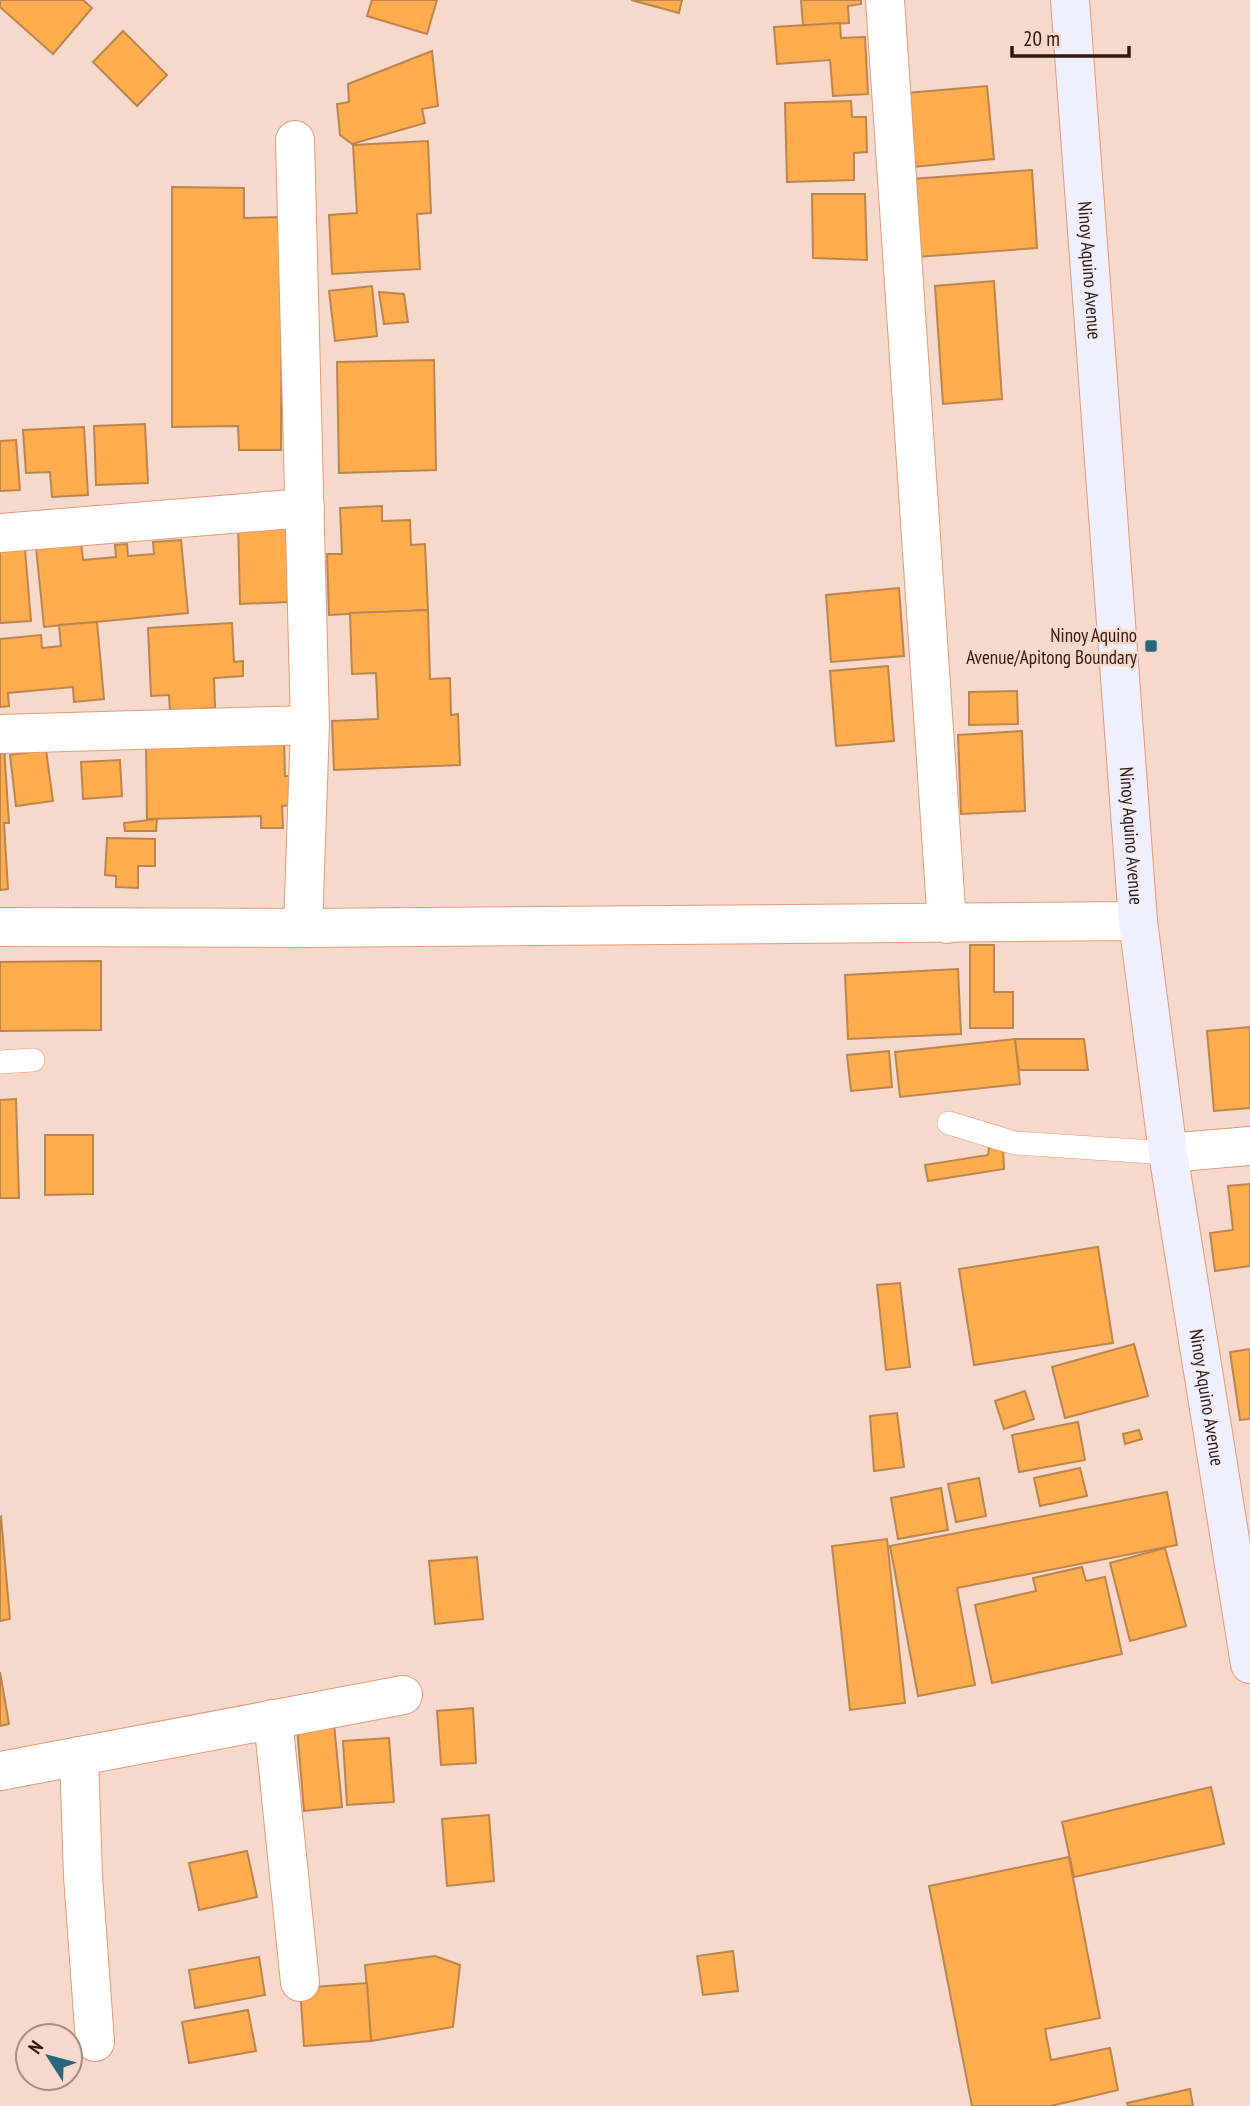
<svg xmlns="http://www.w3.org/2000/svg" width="1250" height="2106" font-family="'PT Sans Narrow',sans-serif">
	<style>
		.building { fill: #ffac4e; stroke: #ba854e; stroke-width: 2 }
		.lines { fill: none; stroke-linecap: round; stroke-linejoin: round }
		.service-casing { stroke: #e19a79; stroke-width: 24 }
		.minor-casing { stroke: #e19a79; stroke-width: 40 }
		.secondary-casing { stroke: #e19a79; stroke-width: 40 }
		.service { stroke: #fff; stroke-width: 23 }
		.minor { stroke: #fff; stroke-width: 38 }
		.secondary { stroke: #efeffe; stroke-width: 38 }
		.poi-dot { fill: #29667d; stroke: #f7d9cb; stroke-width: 2.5 }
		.labels { text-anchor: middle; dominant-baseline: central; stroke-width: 5; stroke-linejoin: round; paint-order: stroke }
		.street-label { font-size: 19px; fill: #32180a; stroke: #f7d9cb }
		.poi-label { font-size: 19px; fill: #32180a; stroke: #f7d9cb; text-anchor: end }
	</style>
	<rect width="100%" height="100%" fill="#f7d9cb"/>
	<g class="building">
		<path d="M0 0H83L92 8 53 54 0 7Z"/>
		<path d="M372 0H437L427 34 367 16Z"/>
		<path d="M631 0H682L679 13Z"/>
		<path d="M801 0H861V4L848 6 849 23 803 26Z"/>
		<path d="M840 23 841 38 865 37 868 94 833 96 830 60 777 64 774 27Z"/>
		<path d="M123 31 167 75 137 106 93 62Z"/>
		<path d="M432 51 438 106 422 109 425 123 352 144 340 135 337 104 349 102 348 84Z"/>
		<path d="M987 86 994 159 913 167 907 93Z"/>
		<path d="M851 101 852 117H866L867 152 854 153V180L787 182 785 103Z"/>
		<path d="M428 141 431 213 417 214 420 269 332 274 329 215 357 213 353 145Z"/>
		<path d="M1032 170 1037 248 917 257 912 179Z"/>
		<path d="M172 187 244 188V218L282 217 281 450H239L238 426 172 427Z"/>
		<path d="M812 194H865L867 260 813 258Z"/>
		<path d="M994 281 1002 399 943 404 935 286Z"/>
		<path d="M372 286 377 336 335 341 329 291Z"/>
		<path d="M379 292 404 294 408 322 384 324Z"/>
		<path d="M434 360 436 470 339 473 337 362Z"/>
		<path d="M145 424 148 483 96 485 94 426Z"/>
		<path d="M84 427 88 495 52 497 50 472 26 473 23 430Z"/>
		<path d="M16 440 20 490 0 491V441Z"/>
		<path d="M382 506V521L410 520 411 545 425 544 428 610 329 615 327 554H342L340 508Z"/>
		<path d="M287 521 289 602 240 604 238 522Z"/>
		<path d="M0 540 25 550 31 621 0 623Z"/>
		<path d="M181 540 188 613 44 627 36 547 81 542 83 560 116 557 115 545 127 544 128 556 154 554 153 542Z"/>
		<path d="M899 588 904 656 831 662 826 595Z"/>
		<path d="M428 610 430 679 450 678 451 715 458 714 460 765 334 770 332 721 378 719 376 673 352 674 350 613Z"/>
		<path d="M97 622 104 699 74 702 73 687 8 693 9 706 0 707V639L41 635 42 648 61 646 59 625Z"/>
		<path d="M232 623 234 662 243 661V676L214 678 215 708 170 711 169 695 151 696 148 628Z"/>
		<path d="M888 666 894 741 836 746 830 671Z"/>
		<path d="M1017 691 1018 724 969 725V692Z"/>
		<path d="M1022 731 1025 811 961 814 958 735Z"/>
		<path d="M284 741 285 776H295V805L282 806 283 828H261V816L147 819 146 744Z"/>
		<path d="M0 748H4L9 823H4L8 889 0 890Z"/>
		<path d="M46 750 53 801 16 806 10 755Z"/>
		<path d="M120 760 122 796 83 799 81 762Z"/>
		<path d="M157 819 156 831H125L124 823Z"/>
		<path d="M107 838 155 839V866H138V888L116 887V876L105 875Z"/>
		<path d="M970 945H994V992H1013V1028H970Z"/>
		<path d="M101 961V1030L0 1031V962Z"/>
		<path d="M958 969 961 1034 848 1039 845 975Z"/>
		<path d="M1250 1027V1108L1214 1111 1207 1031Z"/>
		<path d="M1015 1039 1020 1084 900 1097 895 1052Z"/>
		<path d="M1015 1039H1084L1088 1070H1019Z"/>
		<path d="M889 1051 892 1087 851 1091 847 1055Z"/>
		<path d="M16 1099 19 1198H0V1100Z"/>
		<path d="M45 1135H93V1194L45 1195Z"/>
		<path d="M989 1147 1003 1148 1004 1169 928 1181 925 1165 988 1155Z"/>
		<path d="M1250 1184V1266L1215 1271 1210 1233 1233 1230 1228 1186Z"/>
		<path d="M1098 1247 1113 1343 974 1365 959 1269Z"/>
		<path d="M900 1283 910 1367 886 1370 877 1285Z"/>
		<path d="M1134 1344 1148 1396 1065 1418 1052 1367Z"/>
		<path d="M1250 1349V1419L1240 1420 1230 1352Z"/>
		<path d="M1025 1391 1034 1419 1004 1429 995 1401Z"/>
		<path d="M897 1413 904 1467 874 1471 870 1416Z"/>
		<path d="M1078 1422 1085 1460 1019 1472 1012 1435Z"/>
		<path d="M1139 1430 1142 1439 1125 1444 1123 1434Z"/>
		<path d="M1080 1468 1087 1496 1040 1506 1034 1478Z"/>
		<path d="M979 1478 986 1516 956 1522 948 1484Z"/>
		<path d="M941 1488 948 1530 898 1539 891 1498Z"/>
		<path d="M1167 1492 1177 1545 957 1588 975 1685 918 1696 890 1546Z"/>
		<path d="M1 1517 10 1619 0 1621V1518Z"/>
		<path d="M887 1539 905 1703 850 1710 832 1546Z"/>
		<path d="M1165 1548 1186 1626 1130 1641 1110 1563Z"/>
		<path d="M477 1557 483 1619 435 1624 429 1561Z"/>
		<path d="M1082 1567 1086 1581 1105 1577 1122 1654 992 1683 975 1605 1036 1591 1033 1578Z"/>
		<path d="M0 1672 9 1724 0 1726Z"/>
		<path d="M473 1708 476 1763 441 1765 437 1711Z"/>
		<path d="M334 1724 342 1807 304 1811 297 1727Z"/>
		<path d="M389 1738 394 1802 347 1805 343 1741Z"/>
		<path d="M1211 1787 1224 1844 1074 1877 1062 1822Z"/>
		<path d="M489 1815 494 1881 447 1886 442 1819Z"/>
		<path d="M247 1851 257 1897 199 1910 189 1863Z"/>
		<path d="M1069 1857 1100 2018 1045 2029 1051 2060 1110 2048 1118 2090 1051 2106H972L929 1886Z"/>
		<path d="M733 1951 738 1991 703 1995 697 1956Z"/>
		<path d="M435 1956 460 1965 453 2027 371 2041 365 1965Z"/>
		<path d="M259 1957 265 1995 195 2008 189 1970Z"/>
		<path d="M367 1983 371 2041 304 2046 300 1988Z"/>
		<path d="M248 2010 256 2051 189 2063 182 2022Z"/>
		<path d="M1190 2089 1193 2106H1128L1127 2103Z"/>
	</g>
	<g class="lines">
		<defs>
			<g id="service">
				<path d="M0 1062 33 1060"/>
				<path d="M949 1123 1015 1143 1168 1153"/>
			</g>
			<g id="minor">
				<path d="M885 0 947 924"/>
				<path d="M295 140 310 725 303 928"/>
				<path d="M0 533 305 508"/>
				<path d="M0 734 310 725"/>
				<path d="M0 927 303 928 1138 921"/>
				<path d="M1168 1153 1250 1146"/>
				<path d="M273 1719 300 1982"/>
				<path d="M79 1756 83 1876 95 2042"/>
				<path d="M0 1771 403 1695"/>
			</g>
			<g id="secondary">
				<path id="s1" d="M1070 0 1138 921 1168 1153 1250 1664"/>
			</g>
		</defs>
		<use href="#service" class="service-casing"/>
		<use href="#minor" class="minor-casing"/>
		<use href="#secondary" class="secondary-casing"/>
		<use href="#service" class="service"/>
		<use href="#minor" class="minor"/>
		<use href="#secondary" class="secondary"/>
	</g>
	<rect class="poi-dot" x="1144" y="639" width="14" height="14" rx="3.5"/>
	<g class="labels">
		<g class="street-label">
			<text stroke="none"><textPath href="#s1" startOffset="271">Ninoy Aquino Avenue</textPath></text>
			<text stroke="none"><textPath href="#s1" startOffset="838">Ninoy Aquino Avenue</textPath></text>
			<text stroke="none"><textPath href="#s1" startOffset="1405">Ninoy Aquino Avenue</textPath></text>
		</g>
		<g class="poi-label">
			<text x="1137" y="635">Ninoy Aquino<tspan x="1137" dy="22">Avenue/Apitong Boundary</tspan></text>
		</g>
	</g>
	<g transform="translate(49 2057) rotate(306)"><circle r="33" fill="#f7d9cb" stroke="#a88c7e" stroke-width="2"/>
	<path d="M0-5L12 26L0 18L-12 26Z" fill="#29667d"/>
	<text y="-10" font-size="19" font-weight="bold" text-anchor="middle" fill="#32180a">N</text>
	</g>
	<path d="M1012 46v10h117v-10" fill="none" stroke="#32180a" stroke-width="3.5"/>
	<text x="1023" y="46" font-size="21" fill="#32180a" stroke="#f7d9cb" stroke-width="5" paint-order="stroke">20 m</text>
</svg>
